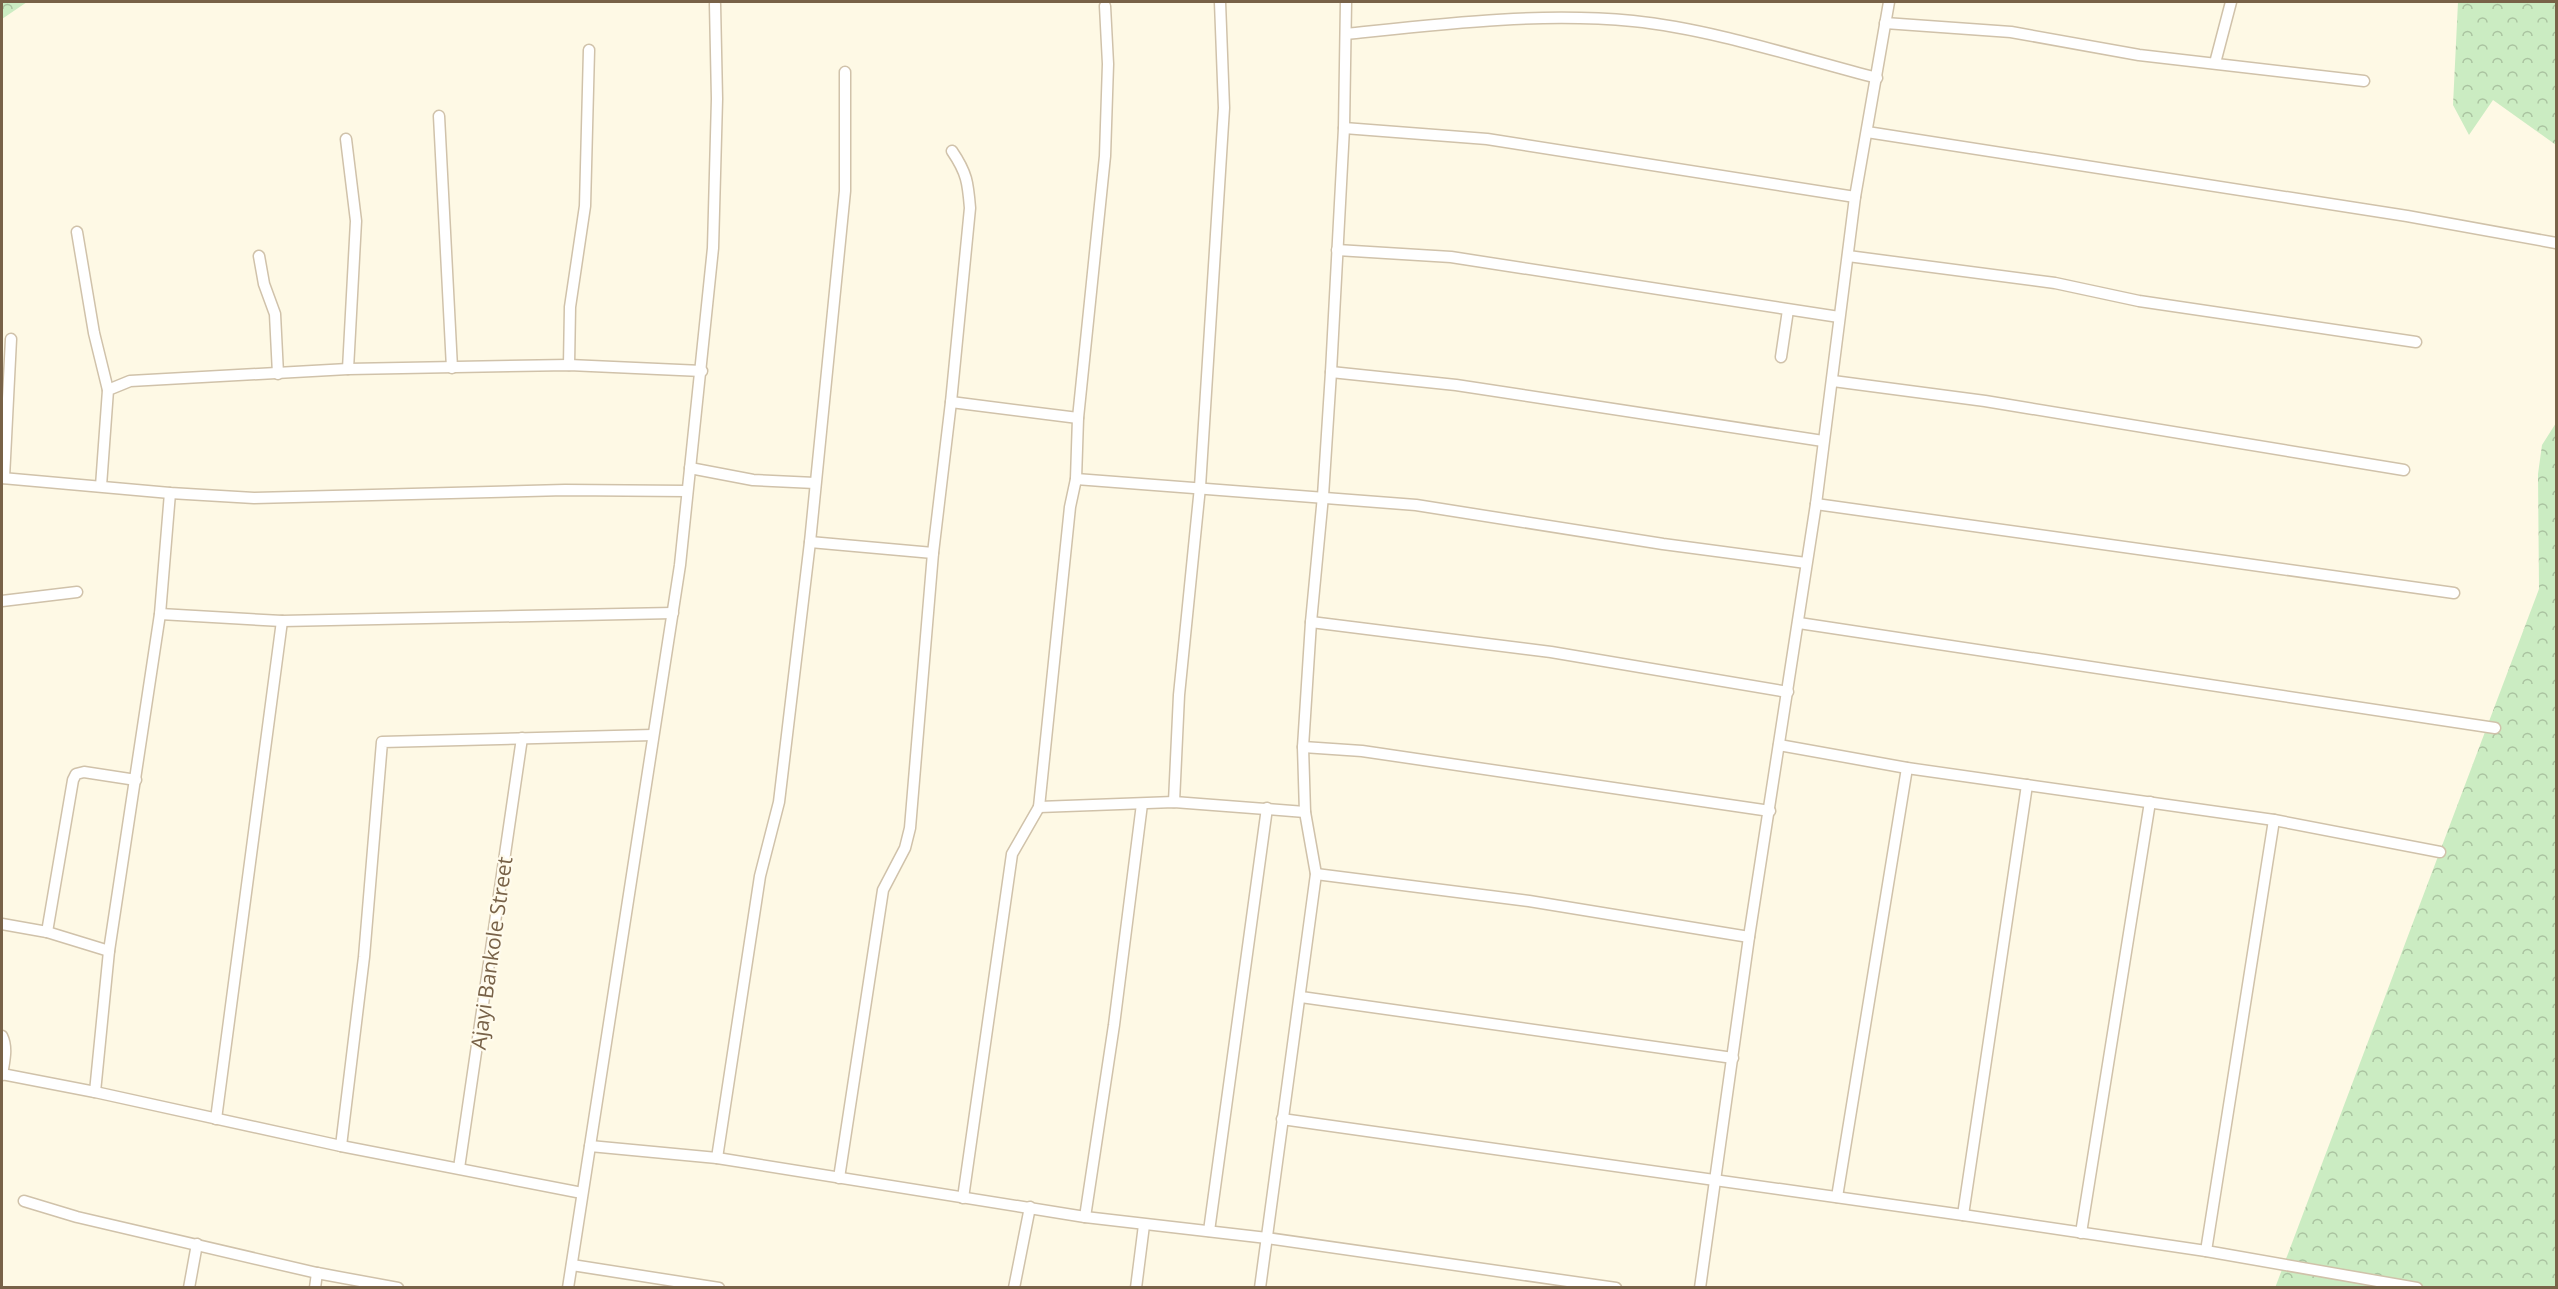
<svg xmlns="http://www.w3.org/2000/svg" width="2558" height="1289" font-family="'Open Sans',sans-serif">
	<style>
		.forest { fill: url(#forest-crowns) }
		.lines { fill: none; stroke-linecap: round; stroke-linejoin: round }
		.street-casing { stroke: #d0c2aa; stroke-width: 13 }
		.street { stroke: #fff; stroke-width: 10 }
		.labels { text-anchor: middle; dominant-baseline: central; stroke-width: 4.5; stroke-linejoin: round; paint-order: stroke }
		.street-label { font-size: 21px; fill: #786248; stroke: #fffbec }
	</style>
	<defs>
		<pattern id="forest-crowns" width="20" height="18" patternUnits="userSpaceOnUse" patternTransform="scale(1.5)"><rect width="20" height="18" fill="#cbecc2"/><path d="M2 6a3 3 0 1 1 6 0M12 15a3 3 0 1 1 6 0" fill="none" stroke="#aac3a0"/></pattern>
	</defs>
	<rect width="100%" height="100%" fill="#fef9e5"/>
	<g class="forest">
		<path d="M2 2H27L2 19Z"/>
		<path d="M2458 2H2556V145L2493 100 2469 135 2453 105Z"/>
		<path d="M2556 423V1287L2275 1288 2539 589 2538 474 2542 445Z"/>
	</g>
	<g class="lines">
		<defs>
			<g id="street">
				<path d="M1885 23 2011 32 2139 55 2364 81"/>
				<path d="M1346 34C1441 24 1537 12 1633 21 1712 29 1799 58 1877 78"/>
				<path d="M2215 63 2231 2"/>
				<path d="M439 116 452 368"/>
				<path d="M1344 128 1487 139 1855 197"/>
				<path d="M1867 132 2407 216 2556 243"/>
				<path d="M346 139 356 221 348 369"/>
				<path d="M77 232 94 333 108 390"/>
				<path d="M1337 250 1451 257 1839 317"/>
				<path d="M259 256 264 284 275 314 278 374"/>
				<path d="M1848 256 2055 283 2139 301 2416 342"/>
				<path d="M1781 357 1788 310"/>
				<path d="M569 365 570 307 585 206 589 50"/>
				<path d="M1331 372 1456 385 1823 441"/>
				<path d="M1833 381 1985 401 2404 470"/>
				<path d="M951 402 1078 418"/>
				<path d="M690 468 753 480 815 483"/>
				<path d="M2 478 170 493 254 498 565 490 687 491"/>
				<path d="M4 478 11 339"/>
				<path d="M1076 479 1416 505 1663 544 1806 563"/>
				<path d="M101 486 108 390 130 381 348 369 569 365 702 371"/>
				<path d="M1816 504 2454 593"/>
				<path d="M810 542 933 553"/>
				<path d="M2 601 77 592"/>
				<path d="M160 614 282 621 673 613"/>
				<path d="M1311 622 1551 652 1788 692"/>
				<path d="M1799 623 2495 728"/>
				<path d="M1779 745 1907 768 2274 820 2440 852"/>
				<path d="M1303 747 1362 751 1770 811"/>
				<path d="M1174 802 1179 695 1200 487 1224 108 1220 2"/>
				<path d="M1039 807 1174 802 1305 812"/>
				<path d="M1316 874 1529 901 1749 937"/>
				<path d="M2 924 47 932 109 951"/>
				<path d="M47 932 73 780 76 774 84 772 136 780"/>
				<path d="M1301 997 1733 1058"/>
				<path d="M2 1036C8 1048 4 1062 2 1075"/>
				<path d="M2 1074 95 1092 341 1146 582 1193"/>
				<path d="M95 1092 109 951 160 614 170 493"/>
				<path d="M216 1119 282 621"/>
				<path d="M1282 1119 1963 1215 2206 1251 2417 1288"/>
				<path d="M341 1146 364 957 382 742 653 735"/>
				<path d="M590 1146 717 1158 1085 1217 1267 1238 1616 1288"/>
				<path d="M717 1158 760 876 779 802 810 542 845 191V72"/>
				<path d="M459 1168 522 738"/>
				<path d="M839 1178 883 890 905 848 910 828 933 553 951 402 970 208C968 183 967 173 952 151"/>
				<path d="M1837 1197 1907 768"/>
				<path d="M963 1198 1012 854 1039 807 1070 507 1076 479 1078 418 1105 156 1108 64 1105 6"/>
				<path d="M24 1201 77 1217 317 1273 398 1288"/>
				<path d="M1963 1215 2027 785"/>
				<path d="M1085 1217 1114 1025 1142 804"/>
				<path d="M1209 1231 1267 808"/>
				<path d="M2081 1233 2150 802"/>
				<path d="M2206 1251 2274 820"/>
				<path d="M572 1265 719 1288"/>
				<path d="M189 1288 197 1244"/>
				<path d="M315 1288 317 1273"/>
				<path d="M568 1288 680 565 713 248 717 99 715 4"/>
				<path d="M1014 1288 1030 1207"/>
				<path d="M1136 1288 1144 1225"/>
				<path d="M1260 1288 1316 874 1305 812 1303 747 1311 622 1323 496 1331 372 1344 128 1346 2"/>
				<path d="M1700 1288 1749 937 1816 504 1855 197 1889 2"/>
			</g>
		</defs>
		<use href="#street" class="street-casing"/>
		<use href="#street" class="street"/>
	</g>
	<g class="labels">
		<g class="street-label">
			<text transform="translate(491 953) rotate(-82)">Ajayi Bankole Street</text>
		</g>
	</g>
	<rect width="2558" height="1289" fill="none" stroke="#786248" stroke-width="6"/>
</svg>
